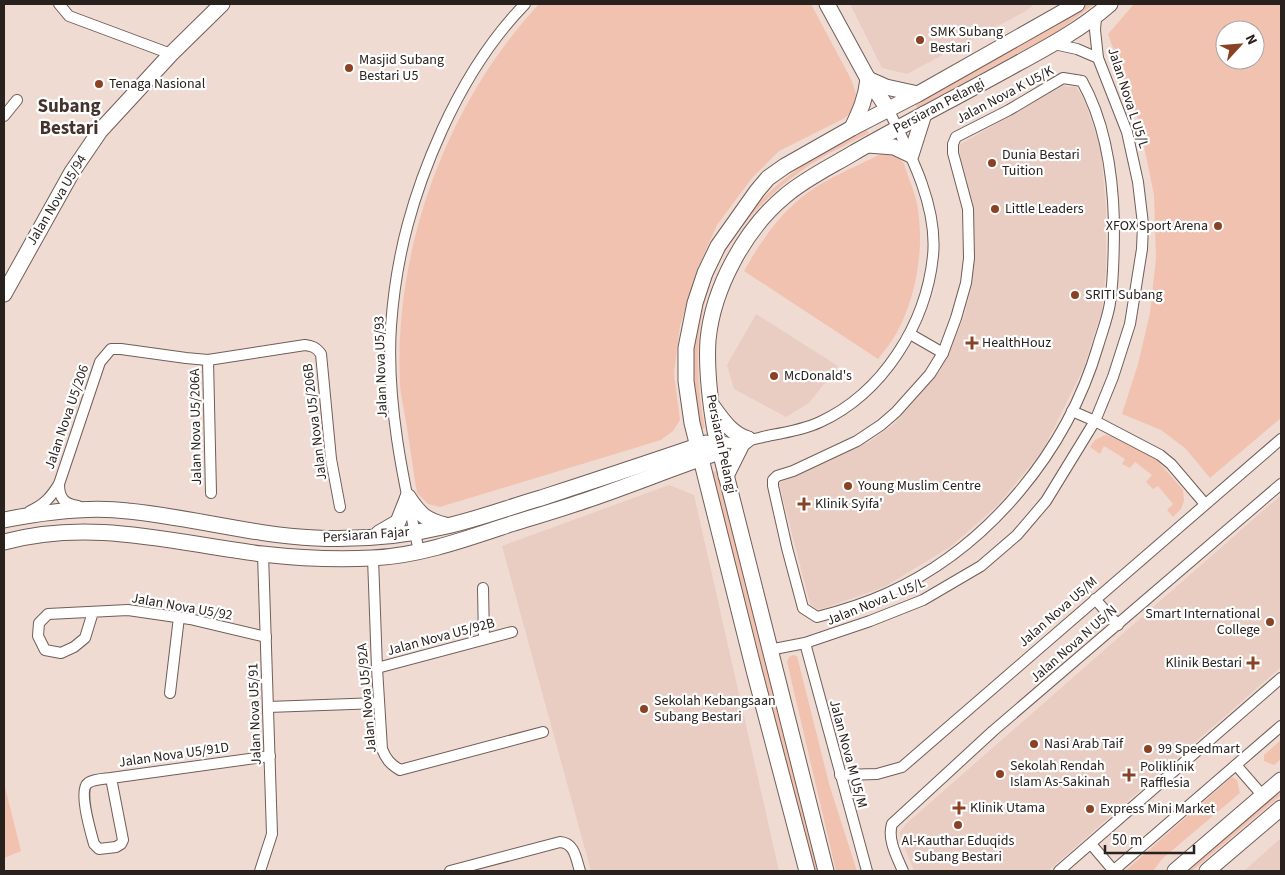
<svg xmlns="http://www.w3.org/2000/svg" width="1285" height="875" font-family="'Source Sans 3',sans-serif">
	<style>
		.built { fill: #e9ccc2 }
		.green { fill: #f1c2b0; fill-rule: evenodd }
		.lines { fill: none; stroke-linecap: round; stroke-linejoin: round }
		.street-casing { stroke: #705e57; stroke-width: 12 }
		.secondary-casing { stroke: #705e57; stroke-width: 17 }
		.street { stroke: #fff; stroke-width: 10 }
		.secondary { stroke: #fff; stroke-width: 15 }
		.poi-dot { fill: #8a4224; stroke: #fff; stroke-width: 2 }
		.labels { text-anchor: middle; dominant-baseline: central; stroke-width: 4.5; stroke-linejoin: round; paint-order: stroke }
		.poi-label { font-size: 14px; fill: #29211e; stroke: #fff; text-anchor: start }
		.street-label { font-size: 14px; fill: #29211e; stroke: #fff }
		.district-label { font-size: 19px; font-weight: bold; fill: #44332d; stroke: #fff }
	</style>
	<rect width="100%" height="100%" fill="#f0dbd3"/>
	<g class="built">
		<path d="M850 4H1035L1024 12 907 74 882 68Z"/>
		<path d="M1063 86 1076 87 1085 101 1101 150 1106 209V269L1102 311 1084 367 1043 450 997 506 950 547 884 587 819 610 810 604 779 483 869 442 893 425 940 371 963 319 972 286 974 210 960 154 959 145Z"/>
		<path d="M756 314 838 366 809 403 786 417 734 389 727 365Z"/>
		<path d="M669 485 694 495 779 871H591L502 546Z"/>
		<path d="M1281 495V667L1048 871H914L899 833 907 823Z"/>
		<path d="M1281 838V871H1244Z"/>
	</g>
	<g class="green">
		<path d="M539 4H811L852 81 856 94 854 109 845 118 779 151 752 178 717 225 697 270 680 326 674 373 680 420 673 431 661 440 440 507 428 504 417 493C413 470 410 446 406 422 404 410 401 397 400 385 393 249 447 103 539 4Z"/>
		<path d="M1086 4H1094L1057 32 917 108 915 103 1055 26Z"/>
		<path d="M1134 4H1281V418L1210 478 1186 449 1161 430 1122 414 1138 364 1150 313 1156 258 1154 195 1139 122 1108 34ZM1225 30H1255V60H1225Z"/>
		<path d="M866 129 869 133C852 142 834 150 818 160 777 184 732 229 714 274 694 322 695 377 705 428L703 429 700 428C697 411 694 393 693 375 690 296 728 221 791 174 814 156 841 143 866 129Z"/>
		<path d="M881 154C892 154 898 155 904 164 908 177 914 190 917 204 925 246 917 296 896 334 891 343 884 351 878 359L744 271C758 246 774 222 795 203 819 181 853 168 881 154Z"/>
		<path d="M1105 435 1114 437 1156 459 1183 490 1184 501 1181 509 1173 517 1167 510 1173 504 1158 486 1153 489 1146 482 1152 475 1135 462 1130 468 1122 464 1125 459 1104 446 1100 454 1090 447 1095 440Z"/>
		<path d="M717 471 819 871H814L712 472Z"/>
		<path d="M793 655 797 656 830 787 857 871H836L787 662 789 657Z"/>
		<path d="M1281 740V759L1274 765 1264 761V755Z"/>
		<path d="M1232 777 1237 780 1240 793 1162 859 1153 871H1125Z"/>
		<path d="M4 783 21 851 4 858Z"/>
		<path d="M1281 789V795L1192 871H1186Z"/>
	</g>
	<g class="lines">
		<defs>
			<g id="street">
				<path d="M59 4 69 16 171 54"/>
				<path d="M1054 44 1077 49 1098 58"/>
				<path d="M1063 78 1082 81C1106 124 1113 175 1114 223 1114 250 1114 277 1110 303 1108 317 1102 332 1098 346 1067 451 989 547 888 593 866 603 841 611 817 617L803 608 787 548 773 486V480L777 476 793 471 857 441 881 425 896 412 930 374 943 353 956 318 966 283 969 258 968 209 953 153V144L956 137 1009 110Z"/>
				<path d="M4 116 17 100"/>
				<path d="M910 334 943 353"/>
				<path d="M208 360 211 493"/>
				<path d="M1072 411 1095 421 1160 455 1171 464 1205 504"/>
				<path d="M717 439C721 441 727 443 731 443 742 443 761 437 772 435 789 432 805 429 820 422 883 393 926 324 933 256 938 206 910 153 888 109"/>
				<path d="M59 484C59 498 64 504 78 506"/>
				<path d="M30 511C44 505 51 497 59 484L100 362 111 349H121L186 358 208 360 305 345C312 346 316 347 321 354L331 459 340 507"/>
				<path d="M419 551C403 480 386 400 391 326 396 255 413 194 442 130 463 84 490 40 525 4"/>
				<path d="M373 558 377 668 382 749C386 759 390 764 400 770L543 732"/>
				<path d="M483 588 484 639"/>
				<path d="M1095 599 1118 625"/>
				<path d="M93 612 85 638 74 647 61 653 45 650 38 636 39 623 48 614 128 610 190 619 266 637"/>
				<path d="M805 643 867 871"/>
				<path d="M769 650 805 643 870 621 923 600 981 566 1017 535 1046 501 1095 421 1113 377 1130 324 1142 249 1143 224 1138 182 1127 132 1098 58 1095 30 1096 17"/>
				<path d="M377 668 512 632"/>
				<path d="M170 693 179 617"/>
				<path d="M268 707 379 703"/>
				<path d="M1236 765 1263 796"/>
				<path d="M840 775 877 774 902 767 1281 439"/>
				<path d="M111 778 123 840 121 844 116 847 99 849 94 844C91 833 78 790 88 783 94 779 104 779 111 778L270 756"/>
				<path d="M1091 844 1114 871"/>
				<path d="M260 871 272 834 263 554"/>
				<path d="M450 871 560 842C575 843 576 859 580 871"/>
				<path d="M903 871C897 857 887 839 892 824L993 731 1281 484"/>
				<path d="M1059 871 1281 678"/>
				<path d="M1113 871 1281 726"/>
			</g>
			<g id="secondary">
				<path d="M827 4 868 79 888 109"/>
				<path d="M868 79 886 87 918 94"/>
				<path d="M852 128C860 111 866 98 868 79"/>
				<path d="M868 145 894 147 911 155 924 114"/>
				<path d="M4 294 72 172 100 131 171 54 222 4"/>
				<path d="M713 407C723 421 732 434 748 439"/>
				<path d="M726 476 742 444 748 439"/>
				<path d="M408 497C420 515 426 520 445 525"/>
				<path d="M4 520C44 512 87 506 128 511 190 517 252 535 315 538 358 540 405 536 447 526 478 519 510 507 541 498 596 480 651 462 706 443"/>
				<path d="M379 533 398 522 408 497"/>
				<path d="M4 542C92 518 174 543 262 554 298 558 336 560 372 558 419 556 466 539 511 524 537 516 564 508 590 499 631 485 670 469 711 455"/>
				<path d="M807 871 755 674 692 423 686 381V348L695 303 705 273 718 246 757 191 768 178 785 166 852 128 918 94 1077 4"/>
				<path d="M826 871 715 431C710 401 706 370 708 340 713 288 745 229 785 196 806 178 832 166 855 152 904 124 953 99 1002 72 1040 51 1078 32 1110 4"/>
				<path d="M1175 871 1281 780"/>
				<path d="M1207 871 1281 808"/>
			</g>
		</defs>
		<use href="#street" class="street-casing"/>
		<use href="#secondary" class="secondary-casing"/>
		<use href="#street" class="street"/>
		<use href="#secondary" class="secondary"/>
	</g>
	<g class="poi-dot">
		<circle cx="920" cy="40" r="5"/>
		<circle cx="349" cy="68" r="5"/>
		<circle cx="99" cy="84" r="5"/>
		<circle cx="992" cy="163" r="5"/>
		<circle cx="995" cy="209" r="5"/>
		<circle cx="1218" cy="226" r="5"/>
		<circle cx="1075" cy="295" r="5"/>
		<path d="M969.5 335.5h5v5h5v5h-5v5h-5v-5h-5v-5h5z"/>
		<circle cx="774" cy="376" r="5"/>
		<circle cx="848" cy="486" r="5"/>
		<path d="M801.5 496.5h5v5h5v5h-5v5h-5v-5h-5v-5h5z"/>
		<circle cx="1270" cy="622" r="5"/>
		<path d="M1250.5 655.5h5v5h5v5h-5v5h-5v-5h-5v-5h5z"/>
		<circle cx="644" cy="709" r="5"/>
		<circle cx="1034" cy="744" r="5"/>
		<circle cx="1148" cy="749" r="5"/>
		<circle cx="1000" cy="774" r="5"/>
		<path d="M1126.5 767.5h5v5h5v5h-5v5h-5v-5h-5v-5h5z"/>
		<path d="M956.5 800.5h5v5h5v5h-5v5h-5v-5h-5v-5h5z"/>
		<circle cx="1090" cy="809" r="5"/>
		<circle cx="958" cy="825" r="5"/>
	</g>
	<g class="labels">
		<g class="poi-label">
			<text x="930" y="32">SMK Subang<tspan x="930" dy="16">Bestari</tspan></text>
			<text x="359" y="60">Masjid Subang<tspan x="359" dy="16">Bestari U5</tspan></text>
			<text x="109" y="84">Tenaga Nasional</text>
			<text x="1002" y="155">Dunia Bestari<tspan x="1002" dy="16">Tuition</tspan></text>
			<text x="1005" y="209">Little Leaders</text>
			<text x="1208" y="226" text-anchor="end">XFOX Sport Arena</text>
			<text x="1085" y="295">SRITI Subang</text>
			<text x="982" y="343">HealthHouz</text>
			<text x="784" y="376">McDonald's</text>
			<text x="858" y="486">Young Muslim Centre</text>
			<text x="815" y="504">Klinik Syifa'</text>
			<text x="1260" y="614" text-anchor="end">Smart International<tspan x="1260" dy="16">College</tspan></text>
			<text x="1242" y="663" text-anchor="end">Klinik Bestari</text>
			<text x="654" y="701">Sekolah Kebangsaan<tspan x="654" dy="16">Subang Bestari</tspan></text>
			<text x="1044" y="744">Nasi Arab Taif</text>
			<text x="1158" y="749">99 Speedmart</text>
			<text x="1010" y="766">Sekolah Rendah<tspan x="1010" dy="16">Islam As-Sakinah</tspan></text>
			<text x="1140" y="767">Poliklinik<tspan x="1140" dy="16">Rafflesia</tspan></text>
			<text x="970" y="808">Klinik Utama</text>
			<text x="1100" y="809">Express Mini Market</text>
			<text x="958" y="841" text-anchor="middle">Al-Kauthar Eduqids<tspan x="958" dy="16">Subang Bestari</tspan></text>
		</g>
		<g class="street-label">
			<text transform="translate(1005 95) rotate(-28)">Jalan Nova K U5/K</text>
			<text transform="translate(1128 98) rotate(72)">Jalan Nova L U5/L</text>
			<text transform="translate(939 106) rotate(-28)">Persiaran Pelangi</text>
			<text transform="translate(57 200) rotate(-59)">Jalan Nova U5/94</text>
			<text transform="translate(381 367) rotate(-92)">Jalan Nova U5/93</text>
			<text transform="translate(67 417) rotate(-71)">Jalan Nova U5/206</text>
			<text transform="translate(315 422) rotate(-97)">Jalan Nova U5/206B</text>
			<text transform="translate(196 427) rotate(-91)">Jalan Nova U5/206A</text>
			<text transform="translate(721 444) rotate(78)">Persiaran Pelangi</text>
			<text transform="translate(366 535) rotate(-4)">Persiaran Fajar</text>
			<text transform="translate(876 602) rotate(-22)">Jalan Nova L U5/L</text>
			<text transform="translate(182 607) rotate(10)">Jalan Nova U5/92</text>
			<text transform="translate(1058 612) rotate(-41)">Jalan Nova U5/M</text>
			<text transform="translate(441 637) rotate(-15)">Jalan Nova U5/92B</text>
			<text transform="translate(1074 644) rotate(-41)">Jalan Nova N U5/N</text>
			<text transform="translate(367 698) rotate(-95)">Jalan Nova U5/92A</text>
			<text transform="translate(255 714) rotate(-92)">Jalan Nova U5/91</text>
			<text transform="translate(848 754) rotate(75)">Jalan Nova M U5/M</text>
			<text transform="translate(174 755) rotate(-8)">Jalan Nova U5/91D</text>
		</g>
		<g class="district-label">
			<text x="69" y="106">Subang<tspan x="69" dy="22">Bestari</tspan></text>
		</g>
	</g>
	<rect width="1285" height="875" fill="none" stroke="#29211e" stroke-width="10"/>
	<g transform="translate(1240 45) rotate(64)"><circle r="24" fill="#ffffff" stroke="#a9a6a5"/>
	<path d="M0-4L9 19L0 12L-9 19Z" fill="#8a4224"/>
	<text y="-8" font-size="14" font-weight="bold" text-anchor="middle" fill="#29211e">N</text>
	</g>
	<path d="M1105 845v8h89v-8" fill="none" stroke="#29211e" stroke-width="2.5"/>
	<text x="1112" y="845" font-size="15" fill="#29211e" stroke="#ffffff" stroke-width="4" paint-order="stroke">50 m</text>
</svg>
